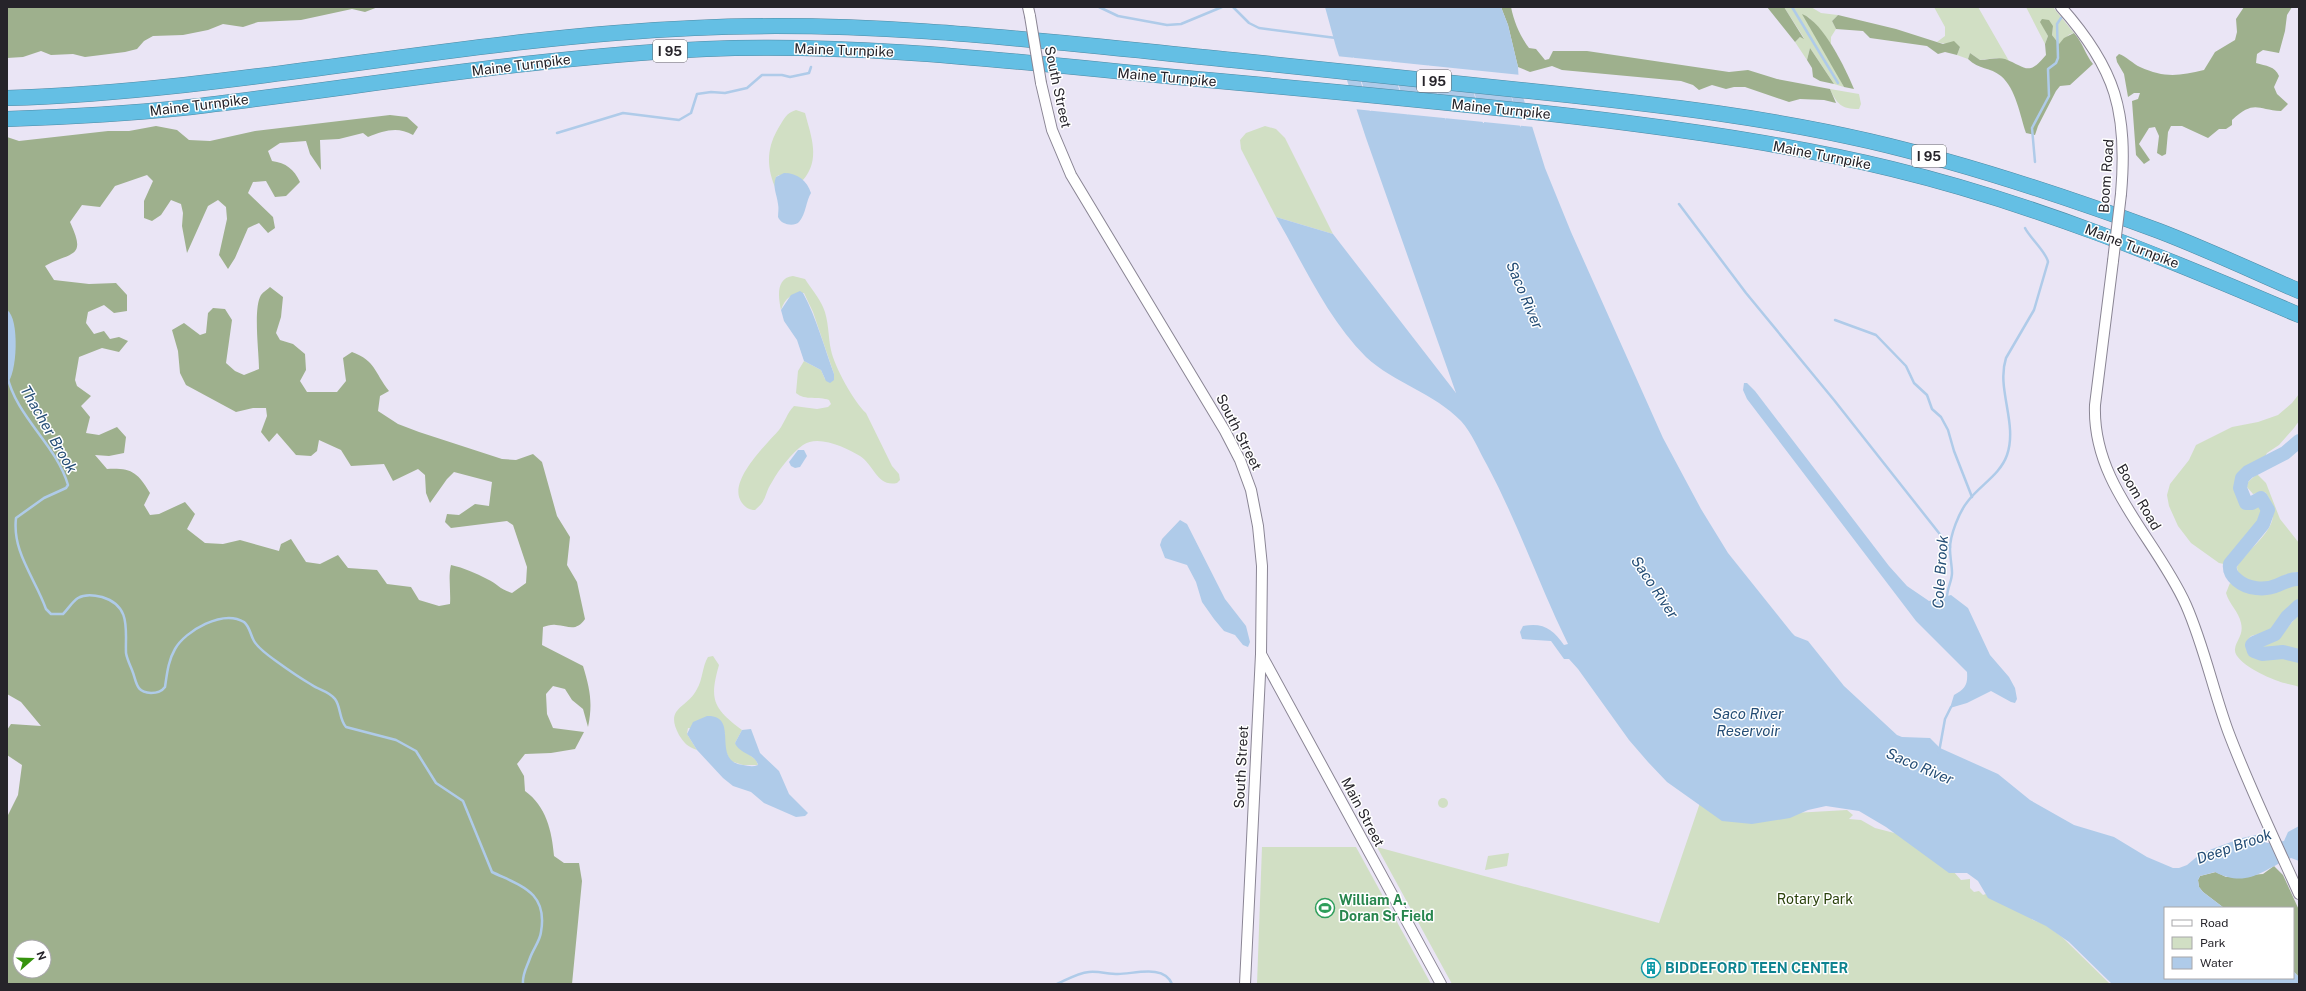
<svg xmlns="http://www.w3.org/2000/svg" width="2306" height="991" font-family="'Public Sans',sans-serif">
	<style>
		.green { fill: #d1dfc4 }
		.forest { fill: #9eb08d; fill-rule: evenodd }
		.water { fill: #afcbe9; fill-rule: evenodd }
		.pier { fill: #eae5f5 }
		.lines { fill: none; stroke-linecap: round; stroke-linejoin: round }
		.stream { stroke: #afcbe9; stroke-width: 2.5 }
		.river { stroke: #afcbe9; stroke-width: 14 }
		.tertiary-casing { stroke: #8a8594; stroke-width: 12 }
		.motorway-casing { stroke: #4e89a3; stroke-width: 16 }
		.tertiary { stroke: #fff; stroke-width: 10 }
		.motorway { stroke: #64bfe4; stroke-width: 15 }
		.tertiary-bridge-casing { stroke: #8a8594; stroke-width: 12; stroke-linecap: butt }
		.tertiary-bridge { stroke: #fff; stroke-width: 10 }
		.labels { text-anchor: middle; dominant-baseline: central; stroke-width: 3; stroke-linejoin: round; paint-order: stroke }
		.shield { fill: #fff; stroke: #67666a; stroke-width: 1 }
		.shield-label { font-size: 13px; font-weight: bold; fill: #26242a }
		.street-label { font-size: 14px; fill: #26242a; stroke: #fff }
		.park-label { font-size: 14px; fill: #2b420c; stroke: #fff }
		.leisure-label { font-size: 14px; font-weight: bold; fill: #27864d; stroke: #fff; text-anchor: start }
		.culture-label { font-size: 14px; font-weight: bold; fill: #0d838f; stroke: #fff; text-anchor: start }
		.water-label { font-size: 15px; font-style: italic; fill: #244d75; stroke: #fff }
	</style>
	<rect width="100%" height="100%" fill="#eae5f5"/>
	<g class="green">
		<path d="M1784 7H1811L1821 13 1838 15 1832 21 1836 29 1831 37V44L1808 16 1844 87 1834 84 1810 48 1807 60 1795 42 1800 37 1804 38Z"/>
		<path d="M1934 7H1978L2009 61 1997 58 1980 60 1970 53 1968 59 1957 55 1960 47 1937 42 1945 36V27Z"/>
		<path d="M2026 7H2053L2074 33 2070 34 2059 44 2052 35 2053 26 2041 22 2048 36 2045 44Z"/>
		<path d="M1830 89 1859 94 1861 104 1859 109C1841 109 1837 104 1830 89Z"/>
		<path d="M796 110 805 113C811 136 821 160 803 180L779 175 776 177 775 187C766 165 767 147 779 127 785 118 785 114 796 110Z"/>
		<path d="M1265 126 1276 129 1285 138 1333 234 1276 217 1241 149 1240 140 1246 133Z"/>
		<path d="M793 276 805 279C811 288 819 298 823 307 829 320 828 337 831 350 834 366 854 402 866 413L892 466 899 474 900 480 897 483C877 487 875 466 860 456 847 448 818 434 803 445 792 453 779 469 772 482 764 494 768 499 755 510 750 510 746 508 742 503 726 482 767 444 779 430 785 422 787 413 794 406L817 409 828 407 831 404 829 400C819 396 805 401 796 393L798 371 804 361 821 370 825 379 834 374 813 312 804 293C792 293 785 298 781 310 778 296 776 278 793 276Z"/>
		<path d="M2299 394V421L2294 428 2279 445 2267 453 2263 460 2245 467 2238 475 2237 498 2241 505 2249 509 2261 505 2264 513 2256 527 2224 564 2219 563 2191 543 2178 526 2169 506 2167 495 2170 484 2189 460 2196 445 2232 427 2258 422 2278 415 2292 403Z"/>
		<path d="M2257 474 2266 483 2280 519 2299 543V572C2275 573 2266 596 2238 574L2237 567C2251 542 2290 526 2265 492L2253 494 2247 487 2248 482Z"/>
		<path d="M2230 583C2244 592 2263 595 2279 590 2286 588 2292 581 2299 584V600L2286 609 2273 630 2251 636 2247 641 2248 654 2257 659 2279 656 2299 662V687C2292 684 2285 684 2278 681 2268 678 2233 662 2235 649 2236 640 2244 635 2241 623 2239 612 2229 604 2226 593Z"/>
		<path d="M2299 614V651L2285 646 2261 648 2260 646 2279 638Z"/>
		<path d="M713 656 719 665C709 700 713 708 742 730L735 743 756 760 758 765H743L730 761 725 749V733L688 728 687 734 697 750C688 747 684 743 679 735 664 707 687 709 697 689 703 679 702 667 708 657Z"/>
		<path d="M1702 797 1794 813 1847 810 1853 815 1849 819 1861 820 1875 828 1902 835 1953 871 1961 880 1970 879V888L1974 892 1979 891 1983 895 1986 894 2016 905 2033 920 2046 925 2062 937 2110 984H1452L1377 847 1659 923Z"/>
		<circle cx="1443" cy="803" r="5"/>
		<path d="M1262 847H1356L1431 984H1257Z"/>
		<path d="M1509 853 1507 866 1485 870 1488 856Z"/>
	</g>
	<g class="forest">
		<path d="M7 7H378L365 12 352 9 301 20 258 22 243 27 223 24 208 30 183 35 153 36 144 41 137 49 125 52 85 57 73 54 51 55 41 51 23 57 7 58Z"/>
		<path d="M1501 7H1511C1514 22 1520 36 1529 48L1536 49 1545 60 1549 59 1553 51H1587L1729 72 1748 70 1777 79 1830 89 1836 103 1824 100 1800 99 1789 102 1745 87H1734L1726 89 1712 85 1699 90 1693 85 1681 81 1562 70 1552 66 1530 72 1518 67 1508 25Z"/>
		<path d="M1767 7H1784L1804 39 1800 37 1795 42Z"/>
		<path d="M2244 7H2292L2287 15 2285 31 2279 53 2263 50 2257 54 2256 63C2266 66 2275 66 2279 76L2274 87 2277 94 2288 104 2281 111C2257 110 2255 99 2232 120V125L2226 129H2219L2208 138 2182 126H2171L2168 132 2166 154 2162 156 2157 153 2159 136 2155 127 2149 128 2139 144 2150 160 2144 164 2136 155 2132 101 2138 99 2140 93H2134L2128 97 2124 74 2117 62 2116 57 2119 54C2126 56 2133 64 2140 67 2164 78 2179 76 2204 70L2215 52 2235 40 2237 32 2236 19Z"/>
		<path d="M1802 14C1824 23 1845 68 1854 89L1844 87Z"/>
		<path d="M1838 15 1896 29 1943 44 1954 41 1960 47 1957 55 1945 52 1938 54 1927 46 1870 38 1863 31 1836 29 1832 21Z"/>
		<path d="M2042 19 2049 20 2053 26 2052 35 2059 44 2064 38 2074 33C2083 43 2085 54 2093 64L2070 85 2060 86 2056 91 2038 126 2035 135 2026 133C2020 115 2016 89 2001 76 1990 67 1979 70 1968 59L1970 53 1980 60C1988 60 1998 57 2005 59 2026 67 2028 77 2046 55L2045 44 2048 36 2040 22Z"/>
		<path d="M1810 48 1834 84 1820 81 1813 77 1812 68 1807 60Z"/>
		<path d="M390 115 407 117 418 127 413 135C397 126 384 131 368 137L363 133 339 139 320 140 321 170 310 154 306 141 280 143 268 151 272 161C286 163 294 169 300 182L286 196 275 197 266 181 253 182 248 193 273 217 275 228 268 233 259 223 248 228 235 258 228 269 219 255 227 219 226 207 218 200 208 206 187 253 182 226 183 213 181 204 171 200 161 215 152 221 144 218V201L153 181 147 175 115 186 100 207 82 205 70 222C87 259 72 251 45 266L54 280 89 284 116 283 127 295V311L114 313 104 305 88 312 86 323 94 334 104 331 110 339 119 337 128 341 119 352 102 348 79 357 75 380 77 386 91 396 81 406 90 417 86 433 99 435 117 427 126 437 124 453 109 456 95 455 107 469C132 468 137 472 150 493L144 505 150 515 159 514 185 502 195 514 187 529 205 543 223 544 240 540 279 551 281 544 291 539 306 562 320 564 338 555 348 568 377 570 387 584 411 587 419 600 439 606 450 604C451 591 448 577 451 565 464 568 476 573 487 579 498 584 499 589 512 593L526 583 527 567 513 525 507 521 451 528 445 522 447 514 459 515 475 504 489 506 492 482 454 472 447 479 430 503 426 493 425 475 418 469 393 481 384 464 351 466 341 450 319 440 317 451 311 456 296 455 277 433 269 442 261 432 267 416 266 408H253L236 412 186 385 180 373 178 351 172 330 184 323 200 335 206 333 208 313 213 308 225 309 232 320 226 363 235 371 244 375 259 369C259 352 253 308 261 295 263 292 268 289 270 287L283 297 281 317 276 333 280 340 293 344 305 354 306 370 300 381 307 392H337L346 381 343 358 352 352C376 361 374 372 389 391L380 396 378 411 398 424 419 432 502 459 516 460 533 454 542 462 557 516 570 537 567 565 577 582 585 619C576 632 569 626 556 625 552 624 547 626 543 627L542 645 583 666C590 689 593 703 588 727L583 709 572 700 565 689 553 686 546 694 547 714 553 728 584 732 575 749 551 753 525 754 517 764 524 776 525 791C546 806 552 831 554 856L564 863H579L582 881 572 984H7V817L18 795 22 765 7 755V730L11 724 41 726 21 702 7 694V137L19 141 108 131H129L156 126 177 130 189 140 210 141 255 131ZM20 947H44V971H20Z"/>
		<path d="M2274 866 2283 875 2299 910V977L2293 971V908H2224L2203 892 2199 887 2198 880 2200 876 2216 872 2226 877 2263 874Z"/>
	</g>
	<g class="water">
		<path d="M1325 7H1501L1508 25 1518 67 1519 84 1545 168 1571 232 1663 438 1701 509 1728 553 1792 633 1795 636 1808 641 1844 686 1897 735 1902 737 1930 738 1940 748 1998 774 2030 800 2074 825 2114 837 2147 857 2173 868H2179L2187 865 2199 855 2212 849 2242 838 2256 835 2267 843 2284 841 2288 832 2299 826V861L2291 858C2263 869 2248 889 2215 872L2200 876 2198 880 2199 887 2203 892 2224 908H2165V978H2293V971L2299 977V984H2112L2069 942 2046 926 1988 898 1978 881 1967 873H1949L1886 827 1859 811 1826 806 1808 810 1790 818 1752 824 1722 821 1667 782 1648 762 1629 740 1578 669 1569 659H1564L1551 641 1522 639 1520 632 1523 626C1543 622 1553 629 1564 645L1568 644C1539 585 1518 523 1487 465 1479 451 1472 433 1461 421 1434 393 1394 383 1366 357 1327 318 1304 265 1276 217L1333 234 1456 393 1366 138 1336 47ZM1353 57 1354 58 1371 111H1370ZM1391 61 1408 114V115L1390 62ZM1428 65 1446 119V120L1428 66ZM1466 68 1484 122V123H1483ZM1504 72 1521 126V127L1520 126Z"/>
		<path d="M784 173C798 173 807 181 811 193 806 201 806 214 799 222 794 227 781 225 778 217 778 213 779 208 778 204 777 194 772 187 776 177Z"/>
		<path d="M800 291 803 293C817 319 824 347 834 374V380L830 383 826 381 821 370 804 361 797 340 784 321 781 310 791 295Z"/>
		<path d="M7 310C20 318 17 376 7 383Z"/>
		<path d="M1744 383H1747L1755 391 1889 566 1907 586 1929 601 1951 595 1968 608 1990 655 2009 677 2015 688 2017 699 2015 703 2011 702 1991 691 1967 703 1950 708 1954 695C1965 689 1968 685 1967 672L1916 621 1747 399 1743 390Z"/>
		<path d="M798 450H804L807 456 800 467 795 468 791 466 789 462Z"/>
		<path d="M1180 520 1187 524 1225 599 1246 626 1250 642 1248 647 1243 645 1235 635 1224 631 1214 619 1202 602 1196 582 1187 565 1165 558 1160 545 1162 539Z"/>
		<path d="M707 716C741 715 710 761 743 765 748 766 753 767 758 765 756 754 739 754 735 743L742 730 751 729 760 753 779 771 789 794 808 813 805 816 796 817 764 803 751 792 733 786 723 778 697 750 687 734 693 722Z"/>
	</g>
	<g class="pier">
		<path d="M1336 56 1521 75V84L1344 78Z"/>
		<path d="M1346 86 1527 104 1534 127 1354 109Z"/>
	</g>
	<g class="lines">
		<g class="stream">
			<path d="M1099 7 1118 16 1167 25 1181 24 1222 7"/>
			<path d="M1233 7 1249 23 1259 28 1336 38"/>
			<path d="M1792 7 1838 83"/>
			<path d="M557 133 623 113 679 120 691 113 697 94 711 92 725 93 747 88 762 75H782L790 77 809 73 811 67"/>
			<path d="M2035 162 2032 128 2049 96 2048 69 2056 63 2058 58 2057 24 2061 18"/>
			<path d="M1679 204 1746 293 1834 400 1950 547"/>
			<path d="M1835 320 1876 335 1906 366 1914 383 1927 395 1932 409 1941 417 1948 430 1954 451 1972 497"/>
			<path d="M7 375C16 417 56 444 68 485L66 488 44 498 16 518C12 552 35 578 46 609L51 614H63C68 609 72 602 78 598 85 594 94 595 102 597 132 606 125 631 126 653 127 659 130 665 132 670 137 682 135 692 151 693 156 693 162 691 165 687 167 674 168 661 175 649 185 631 223 609 244 622 250 627 250 634 254 641 258 648 269 656 276 661 287 669 300 678 312 685 319 690 329 691 335 699 341 707 339 719 346 727L396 740 416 751 436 783 463 801 492 872C521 886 548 892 541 932 540 941 533 949 530 958 527 967 522 974 523 984"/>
			<path d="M1947 597C1947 588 1952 581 1952 573 1952 566 1950 557 1950 549 1950 535 1959 512 1968 501 1980 485 2000 475 2007 455 2018 423 1996 389 2006 358L2034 310 2048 262C2047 253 2030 238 2025 228"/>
			<path d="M1939 752 1945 719 1951 707"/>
			<path d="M1057 984C1068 979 1078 973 1089 972 1099 971 1108 974 1118 974 1134 974 1164 964 1172 984"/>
		</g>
		<g class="river">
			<path d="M2299 441 2285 453 2248 472 2242 478 2240 488 2246 503H2252L2261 498 2268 510 2263 524 2230 564C2229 571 2231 575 2237 580 2247 589 2265 591 2278 585 2286 582 2291 578 2299 579"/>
			<path d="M2299 606 2287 617 2275 634 2254 643 2252 645 2254 651 2262 654 2283 652 2299 656"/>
		</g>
		<defs>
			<g id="tertiary">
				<path d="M1028 7 1030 16"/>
				<path d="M2061 7C2116 69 2128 112 2121 194"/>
				<path d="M1041 83 1052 130 1071 175 1225 431 1240 460 1251 490 1258 526 1262 566 1261 654 1245 984"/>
				<path d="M2113 261 2095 405C2092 484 2156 538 2186 605 2204 646 2213 690 2228 731 2249 787 2275 840 2299 894"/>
				<path d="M1261 654 1441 984"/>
			</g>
			<g id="motorway">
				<path d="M7 98C237 91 463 38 694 28 877 19 1060 43 1242 61 1351 72 1460 83 1568 95 1669 106 1770 118 1869 141 1968 164 2064 196 2159 231 2206 249 2253 271 2299 291"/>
				<path d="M7 119C65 117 124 114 182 108 356 88 530 57 706 49 873 42 1041 65 1208 80 1340 92 1472 104 1604 120 1700 132 1797 146 1892 169 2033 203 2166 258 2299 315"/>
			</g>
		</defs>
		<use href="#tertiary" class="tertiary-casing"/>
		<use href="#motorway" class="motorway-casing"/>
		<use href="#tertiary" class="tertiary"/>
		<use href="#motorway" class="motorway"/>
		<defs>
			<g id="tertiary-bridge">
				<path d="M1030 16 1041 83"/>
				<path d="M2113 261 2121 194"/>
			</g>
		</defs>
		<use href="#tertiary-bridge" class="tertiary-bridge-casing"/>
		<use href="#tertiary-bridge" class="tertiary-bridge"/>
	</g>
	<defs>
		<symbol id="stadium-ring" viewBox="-11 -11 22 22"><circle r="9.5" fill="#fff" stroke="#2e9e5b" stroke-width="1.5"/><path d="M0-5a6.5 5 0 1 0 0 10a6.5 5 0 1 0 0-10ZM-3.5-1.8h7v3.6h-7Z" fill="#2e9e5b"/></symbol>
		<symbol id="building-ring" viewBox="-11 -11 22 22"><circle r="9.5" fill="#fff" stroke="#0f9aa8" stroke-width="1.5"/><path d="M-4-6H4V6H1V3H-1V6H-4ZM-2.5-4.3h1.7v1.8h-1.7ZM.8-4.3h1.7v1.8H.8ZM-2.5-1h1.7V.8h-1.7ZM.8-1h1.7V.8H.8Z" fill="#0f9aa8"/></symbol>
	</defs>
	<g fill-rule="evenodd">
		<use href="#stadium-ring" x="1314" y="897" width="22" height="22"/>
		<use href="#building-ring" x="1640" y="957" width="22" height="22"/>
	</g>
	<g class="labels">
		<g class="shield">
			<rect x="653" y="40" width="34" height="22" rx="3"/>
			<rect x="1417" y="70" width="34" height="22" rx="3"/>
			<rect x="1912" y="145" width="34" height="22" rx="3"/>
		</g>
		<g class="shield-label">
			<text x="670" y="51">I 95</text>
			<text x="1434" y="81">I 95</text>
			<text x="1929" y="156">I 95</text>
		</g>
		<g class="street-label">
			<text transform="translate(844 50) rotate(2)">Maine Turnpike</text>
			<text transform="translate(521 65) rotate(-7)">Maine Turnpike</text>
			<text transform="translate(1167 77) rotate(5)">Maine Turnpike</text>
			<text transform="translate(1058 87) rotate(78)">South Street</text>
			<text transform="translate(199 105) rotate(-7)">Maine Turnpike</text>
			<text transform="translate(1501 109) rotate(6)">Maine Turnpike</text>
			<text transform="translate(1822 155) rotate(11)">Maine Turnpike</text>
			<text transform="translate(2106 176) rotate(-86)">Boom Road</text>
			<text transform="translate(2132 246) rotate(21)">Maine Turnpike</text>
			<text transform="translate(1239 432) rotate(63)">South Street</text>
			<text transform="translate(2139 497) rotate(60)">Boom Road</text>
			<text transform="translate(1241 767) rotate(-87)">South Street</text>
			<text transform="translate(1363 812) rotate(62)">Main Street</text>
		</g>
		<g class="park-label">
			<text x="1815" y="899">Rotary Park</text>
		</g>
		<g class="leisure-label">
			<text x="1339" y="900">William A.<tspan x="1339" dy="16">Doran Sr Field</tspan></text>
		</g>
		<g class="culture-label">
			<text x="1665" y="968">BIDDEFORD TEEN CENTER</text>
		</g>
		<g class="water-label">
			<text transform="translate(1525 295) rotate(67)">Saco River</text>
			<text transform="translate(49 429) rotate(60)">Thacher Brook</text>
			<text transform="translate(1940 572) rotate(-86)">Cole Brook</text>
			<text transform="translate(1655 587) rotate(56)">Saco River</text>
			<text x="1748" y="713">Saco River<tspan x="1748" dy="17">Reservoir</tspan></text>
			<text transform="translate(1920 766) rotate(23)">Saco River</text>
			<text transform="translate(2234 846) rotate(-19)">Deep Brook</text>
		</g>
	</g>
	<rect width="2306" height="991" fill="none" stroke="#26242a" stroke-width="16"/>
	<rect x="2164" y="907" width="130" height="72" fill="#ffffff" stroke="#a8a7aa"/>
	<rect x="2172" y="920" width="20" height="6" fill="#ffffff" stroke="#a8a7aa"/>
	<text x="2200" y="927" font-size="12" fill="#26242a">Road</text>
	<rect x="2172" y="937" width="20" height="12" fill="#d1dfc4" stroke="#a8a7aa"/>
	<text x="2200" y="947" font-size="12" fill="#26242a">Park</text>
	<rect x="2172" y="957" width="20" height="12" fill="#afcbe9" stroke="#a8a7aa"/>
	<text x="2200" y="967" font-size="12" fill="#26242a">Water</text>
	<g transform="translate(32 959) rotate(70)"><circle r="19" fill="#ffffff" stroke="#a8a7aa"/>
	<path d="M0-3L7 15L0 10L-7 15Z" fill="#36930e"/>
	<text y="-6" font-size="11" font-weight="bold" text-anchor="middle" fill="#26242a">N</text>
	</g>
</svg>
